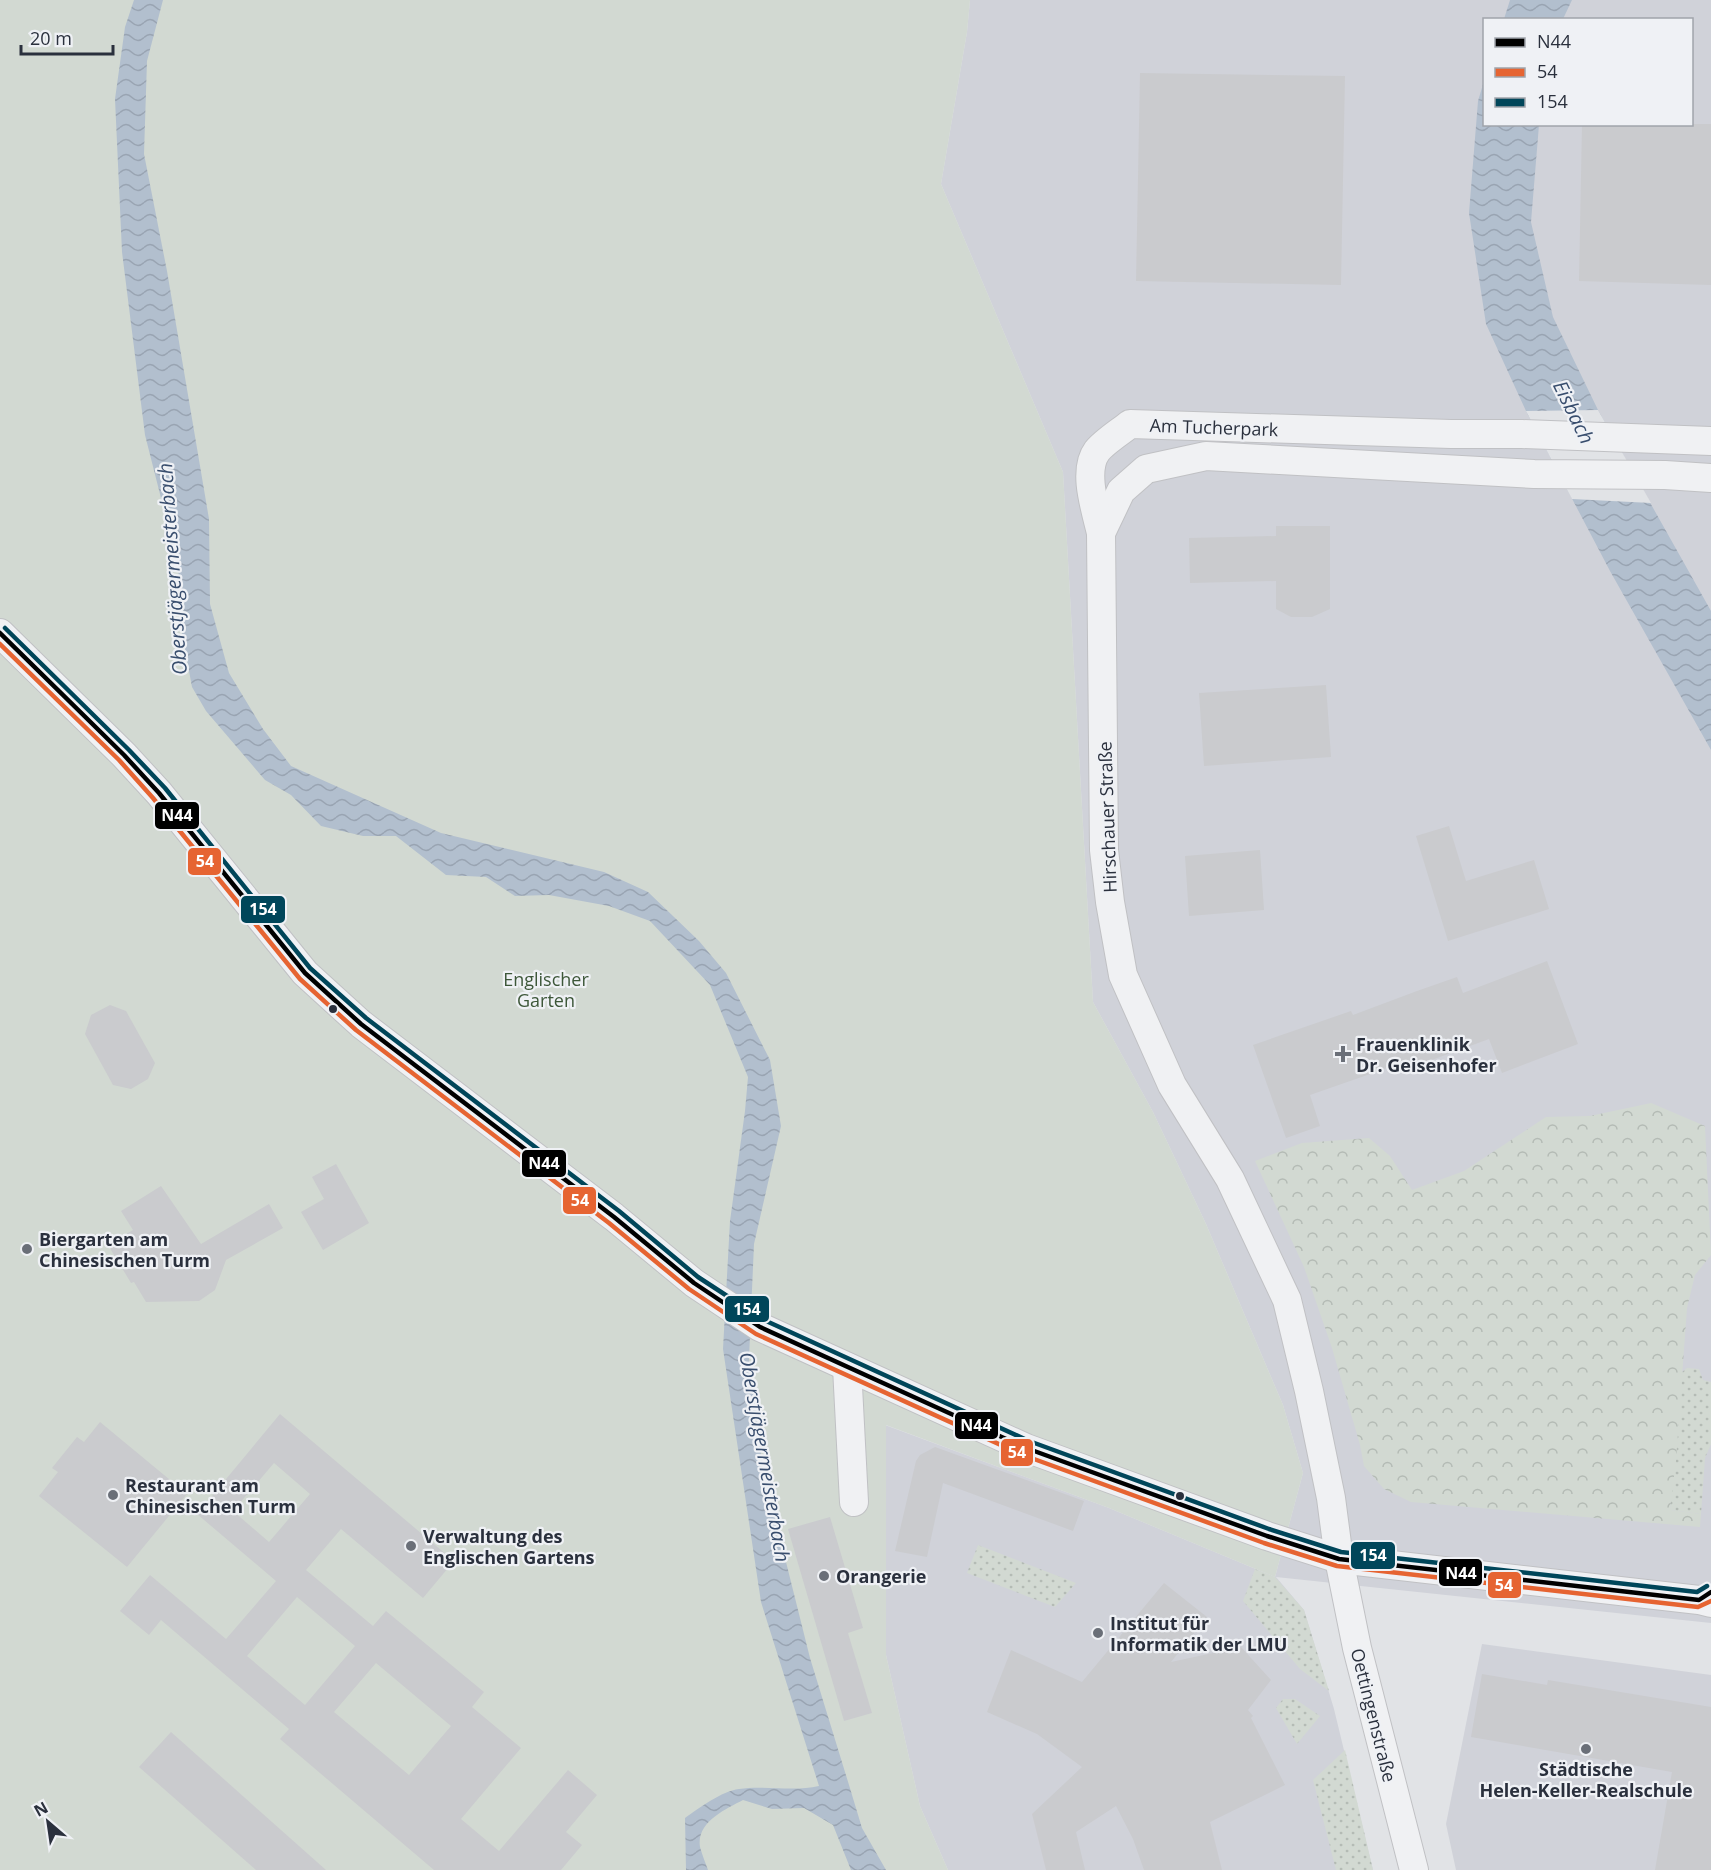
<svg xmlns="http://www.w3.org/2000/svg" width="1711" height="1870" font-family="'Open Sans',sans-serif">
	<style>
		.built { fill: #d0d2d9; fill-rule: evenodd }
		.grass { fill: url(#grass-dots) }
		.forest { fill: url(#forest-crowns) }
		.green { fill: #d2d9d2 }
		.water { fill: url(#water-waves) }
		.pier { fill: #e1e3e6 }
		.building { fill: #cacbce; fill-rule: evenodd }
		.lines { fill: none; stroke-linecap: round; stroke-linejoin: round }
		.street-casing { stroke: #c0c1c4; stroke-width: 30 }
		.street { stroke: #f0f1f3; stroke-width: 28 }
		.bus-1-casing { stroke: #eff1f5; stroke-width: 9 }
		.bus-2-casing { stroke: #eff1f5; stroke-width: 9 }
		.bus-3-casing { stroke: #eff1f5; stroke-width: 9 }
		.bus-1 { stroke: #000; stroke-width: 4.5 }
		.bus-2 { stroke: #e66432; stroke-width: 4.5 }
		.bus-3 { stroke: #00465a; stroke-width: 4.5 }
		.bus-dot { fill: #2a303d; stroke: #eff1f5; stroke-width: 2 }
		.poi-dot { fill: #6a6f78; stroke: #eff1f5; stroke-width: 2 }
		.labels { text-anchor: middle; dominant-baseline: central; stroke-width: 4.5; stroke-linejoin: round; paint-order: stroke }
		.street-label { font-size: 18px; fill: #2a303d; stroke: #eff1f5 }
		.park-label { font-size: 18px; fill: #3d5739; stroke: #eff1f5 }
		.poi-label { font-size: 18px; font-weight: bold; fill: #2a303d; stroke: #eff1f5; text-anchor: start }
		.water-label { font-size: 20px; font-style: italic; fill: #384d6d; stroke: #eff1f5 }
		.line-badge { stroke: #eff1f5; stroke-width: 2 }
		.badge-label { font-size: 16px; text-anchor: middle; font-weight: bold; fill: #fff }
	</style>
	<defs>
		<pattern id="grass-dots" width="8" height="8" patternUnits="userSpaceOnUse" patternTransform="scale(1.5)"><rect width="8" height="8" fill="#d2d9d2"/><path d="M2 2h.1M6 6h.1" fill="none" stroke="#b4bbb5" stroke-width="1.8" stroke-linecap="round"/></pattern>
		<pattern id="forest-crowns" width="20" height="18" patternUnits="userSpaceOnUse" patternTransform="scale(1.5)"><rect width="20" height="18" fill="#d2d9d2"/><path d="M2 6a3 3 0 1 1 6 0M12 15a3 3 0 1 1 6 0" fill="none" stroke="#b4bbb5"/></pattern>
		<pattern id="water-waves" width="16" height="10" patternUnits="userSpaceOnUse" patternTransform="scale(1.5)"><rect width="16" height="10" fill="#b2bfce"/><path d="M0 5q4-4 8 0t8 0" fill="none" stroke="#99a4b2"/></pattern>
	</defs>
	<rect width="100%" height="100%" fill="#e1e3e6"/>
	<g class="built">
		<path d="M970 0H1711V1623L1276 1577 1304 1610 1334 1709 1373 1870H948L920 1806 886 1655 885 1425 1109 1508 1275 1577 1303 1473 1283 1405 1206 1224 1153 1112 1093 1002 1063 472 941 184 967 32ZM1484 20H1692V124H1484Z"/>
		<path d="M1482 1644 1711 1675V1870H1456L1446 1824Z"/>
	</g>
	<g class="grass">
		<path d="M1687 1368 1699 1369 1703 1380 1711 1382V1444L1705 1458 1701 1514 1670 1510 1682 1372Z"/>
		<path d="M978 1545 1076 1583 1055 1607 967 1573Z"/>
		<path d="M1255 1569 1275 1577 1304 1610 1329 1691 1300 1669 1243 1601Z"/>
		<path d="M1283 1699H1295L1320 1716 1297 1744 1276 1708Z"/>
		<path d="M1345 1750 1373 1870H1336L1313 1780Z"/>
	</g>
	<path class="forest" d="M1651 1103 1705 1126 1711 1255 1695 1275 1687 1308 1676 1460 1670 1510 1701 1514 1700 1527 1411 1502 1384 1489 1364 1466 1360 1445 1332 1348 1304 1267 1255 1161 1302 1143 1369 1138 1390 1156 1412 1190 1464 1171 1546 1117 1590 1116Z"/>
	<path class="green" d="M0 0H970L967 32 941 184 1063 472 1093 1002 1153 1112 1206 1224 1283 1405 1303 1473 1275 1577 1109 1508 886 1425V1655L920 1806 948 1870H0Z"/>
	<g class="water">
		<path d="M134 0H163L147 61 144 154 167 271 209 519 210 604 229 673 263 729 291 766 441 833 604 872 648 892 699 941 726 973 770 1060 781 1126 754 1244 749 1359 763 1470 810 1658 849 1785 862 1828 886 1870H851L833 1825 804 1808 772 1809 743 1800C726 1809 696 1822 700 1847 702 1854 705 1862 708 1870H686L685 1818C699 1808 722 1791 739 1789 764 1785 793 1792 819 1786L761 1602 723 1349 730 1221 745 1111 748 1077 710 985 650 921 609 906 549 895 515 896 486 877 446 875 396 836H363L321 826 291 795 265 780 206 711 192 687 182 634 178 565 145 435 122 252 115 99 125 27Z"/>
		<path d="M1510 0H1572L1563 19H1504Z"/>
		<path d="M1484 81V124L1539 125 1531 222 1553 317 1598 410 1711 611V750L1610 571 1526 411 1486 324 1469 213 1478 101Z"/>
	</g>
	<path class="pier" d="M1598 410 1651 503 1572 499 1526 411Z"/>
	<g class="building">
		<path d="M1140 73 1345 76 1341 285 1136 281Z"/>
		<path d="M1582 124H1711V285L1579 281Z"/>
		<path d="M1276 526H1330V609L1312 617H1291L1276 609V581L1190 583 1189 538 1276 536Z"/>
		<path d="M1326 685 1331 757 1204 766 1199 693Z"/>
		<path d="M1449 826 1466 881 1534 860 1549 909 1448 941 1416 836Z"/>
		<path d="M1260 850 1264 910 1189 916 1185 856Z"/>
		<path d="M1547 961 1578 1044 1502 1073 1489 1039 1399 1072 1396 1065 1310 1095 1320 1126 1286 1138 1253 1045 1351 1011 1353 1015 1417 991 1457 977 1463 993Z"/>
		<path d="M110 1005 126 1011 155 1063 148 1079 131 1089 113 1085 85 1034 91 1015Z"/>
		<path d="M336 1164 369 1223 323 1250 301 1212 324 1199 312 1177Z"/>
		<path d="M161 1186 201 1244 269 1204 283 1228 226 1260 215 1290 199 1301 146 1302 134 1282 131 1283 108 1245 133 1230 121 1211Z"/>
		<path d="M280 1414 454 1561 423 1598 341 1529 306 1570 373 1626 386 1611 484 1692 472 1707 521 1748 461 1819 499 1851 568 1770 597 1795 566 1832 582 1845 561 1870H434L280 1739 289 1729 161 1620 149 1635 120 1611 150 1575 226 1639 276 1581 197 1514ZM274 1463 310 1494 269 1542 233 1511ZM297 1597 355 1646 305 1705 247 1656ZM376 1663 451 1726 409 1775 334 1712Z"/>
		<path d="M100 1422 187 1494 127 1567 39 1496 58 1472 52 1468 77 1437 84 1442Z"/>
		<path d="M935 1447 1084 1501 1073 1531 943 1483 927 1557 895 1551 916 1461 920 1455Z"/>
		<path d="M830 1517 863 1628 848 1633 872 1713 844 1721 788 1529Z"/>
		<path d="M1164 1583 1207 1617 1171 1662 1241 1647 1271 1680 1248 1710 1253 1716 1251 1718 1285 1785 1210 1822 1222 1870H1144L1133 1839 1116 1806 1076 1832 1085 1870H1046L1032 1814 1082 1767 1037 1734 987 1712 1011 1650 1082 1682Z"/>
		<path d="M1482 1674 1547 1685 1548 1680 1711 1707V1870H1655L1672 1772 1471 1737Z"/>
		<path d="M171 1732 326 1870H256L139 1767Z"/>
	</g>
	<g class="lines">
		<defs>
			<g id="street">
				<path d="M1101 533 1121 491 1146 469 1206 456 1534 474 1665 475 1711 478"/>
				<path d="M0 633 124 755 159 793 305 973 361 1024 614 1217 694 1283 760 1327 1026 1448 1267 1536 1339 1559 1699 1600 1711 1603"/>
				<path d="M847 1367 854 1502"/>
				<path d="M1414 1870 1357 1648 1339 1559 1331 1498 1309 1391 1287 1300 1230 1179 1172 1085 1123 975 1110 902 1104 850 1101 533C1096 511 1082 471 1097 451 1104 442 1120 432 1130 424L1451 434H1522L1711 441"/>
			</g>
		</defs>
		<use href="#street" class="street-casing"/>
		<use href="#street" class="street"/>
		<defs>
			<path id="bus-1" d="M0 633 124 755 159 793 305 973 361 1024 614 1217 694 1283 760 1327 1026 1448 1267 1536 1339 1559 1699 1600 1711 1592"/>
			<path id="bus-2" d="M0 644 119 760 153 798 300 979 356 1030 609 1223 689 1289 756 1334 1023 1455 1264 1543 1337 1566 1698 1607 1711 1601"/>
			<path id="bus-3" d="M5 628 129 750 165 788 310 968 366 1018 619 1211 698 1277 764 1320 1029 1441 1269 1529 1341 1552 1697 1592 1707 1586"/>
		</defs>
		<use href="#bus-1" class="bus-1-casing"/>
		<use href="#bus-2" class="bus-2-casing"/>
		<use href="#bus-3" class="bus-3-casing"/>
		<use href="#bus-1" class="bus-1"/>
		<use href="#bus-2" class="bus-2"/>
		<use href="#bus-3" class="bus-3"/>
	</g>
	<g class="bus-dot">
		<circle cx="333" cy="1009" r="5"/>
		<circle cx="1180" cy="1496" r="5"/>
	</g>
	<g class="poi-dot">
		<path d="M1340 1045h6v6h6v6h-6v6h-6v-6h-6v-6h6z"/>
		<circle cx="27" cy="1249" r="6"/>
		<circle cx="113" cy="1495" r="6"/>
		<circle cx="411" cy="1546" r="6"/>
		<circle cx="824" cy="1576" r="6"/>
		<circle cx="1098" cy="1633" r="6"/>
		<circle cx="1586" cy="1749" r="6"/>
	</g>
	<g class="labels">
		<g class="street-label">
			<text transform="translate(1214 427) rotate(2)">Am Tucherpark</text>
			<text transform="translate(1107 817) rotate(-92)">Hirschauer Straße</text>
			<text transform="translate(1374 1715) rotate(76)">Oettingenstraße</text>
		</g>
		<g class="park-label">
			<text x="546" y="979">Englischer<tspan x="546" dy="21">Garten</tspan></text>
		</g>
		<g class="poi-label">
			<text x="1356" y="1044">Frauenklinik<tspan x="1356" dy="21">Dr. Geisenhofer</tspan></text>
			<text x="39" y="1239">Biergarten am<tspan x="39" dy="21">Chinesischen Turm</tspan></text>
			<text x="125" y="1485">Restaurant am<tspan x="125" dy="21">Chinesischen Turm</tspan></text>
			<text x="423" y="1536">Verwaltung des<tspan x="423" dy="21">Englischen Gartens</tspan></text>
			<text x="836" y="1576">Orangerie</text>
			<text x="1110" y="1623">Institut für<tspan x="1110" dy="21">Informatik der LMU</tspan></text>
			<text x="1586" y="1769" text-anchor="middle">Städtische<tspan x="1586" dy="21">Helen-Keller-Realschule</tspan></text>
		</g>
		<g class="water-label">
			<text transform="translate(1574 412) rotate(64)">Eisbach</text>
			<text transform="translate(172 569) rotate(-94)">Oberstjägermeisterbach</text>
			<text transform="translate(765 1457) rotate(80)">Oberstjägermeisterbach</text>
		</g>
	</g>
	<g class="line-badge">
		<rect x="154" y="801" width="46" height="29" rx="6" fill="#000"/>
		<rect x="187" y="847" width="35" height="29" rx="6" fill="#e66432"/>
		<rect x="240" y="895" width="46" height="29" rx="6" fill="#00465a"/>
		<rect x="521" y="1149" width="46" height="29" rx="6" fill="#000"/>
		<rect x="562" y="1186" width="35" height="29" rx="6" fill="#e66432"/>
		<rect x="724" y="1295" width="46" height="28" rx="6" fill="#00465a"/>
		<rect x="954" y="1411" width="45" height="29" rx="6" fill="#000"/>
		<rect x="1000" y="1438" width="34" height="29" rx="6" fill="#e66432"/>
		<rect x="1350" y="1541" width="46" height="29" rx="6" fill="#00465a"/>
		<rect x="1438" y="1558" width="45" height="29" rx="6" fill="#000"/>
		<rect x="1487" y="1571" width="35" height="28" rx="6" fill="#e66432"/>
	</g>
	<g class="badge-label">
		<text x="177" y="821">N44</text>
		<text x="205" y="867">54</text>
		<text x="263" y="915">154</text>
		<text x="544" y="1169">N44</text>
		<text x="580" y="1206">54</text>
		<text x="747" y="1315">154</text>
		<text x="976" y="1431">N44</text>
		<text x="1017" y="1458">54</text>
		<text x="1373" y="1561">154</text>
		<text x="1461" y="1579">N44</text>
		<text x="1504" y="1591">54</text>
	</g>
	<rect x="1483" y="18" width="210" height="108" fill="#eff1f5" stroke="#a0a4ab" stroke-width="1.5"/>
	<rect x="1495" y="38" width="30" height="9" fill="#000000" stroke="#a0a4ab" stroke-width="1.5"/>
	<text x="1537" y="48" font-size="18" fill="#2a303d">N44</text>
	<rect x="1495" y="68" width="30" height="9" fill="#e66432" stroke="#a0a4ab" stroke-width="1.5"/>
	<text x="1537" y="78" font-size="18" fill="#2a303d">54</text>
	<rect x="1495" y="98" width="30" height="9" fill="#00465a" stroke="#a0a4ab" stroke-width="1.5"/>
	<text x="1537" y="108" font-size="18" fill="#2a303d">154</text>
	<g transform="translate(48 1822) rotate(331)" stroke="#eff1f5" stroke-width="4.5" paint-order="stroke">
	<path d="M0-4.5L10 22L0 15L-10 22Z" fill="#2a303d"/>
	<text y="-9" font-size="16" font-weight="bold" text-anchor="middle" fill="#2a303d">N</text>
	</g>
	<path d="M21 45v9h92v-9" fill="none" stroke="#2a303d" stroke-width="3"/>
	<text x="30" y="45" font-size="18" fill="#2a303d" stroke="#eff1f5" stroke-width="4.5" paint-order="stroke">20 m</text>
</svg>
